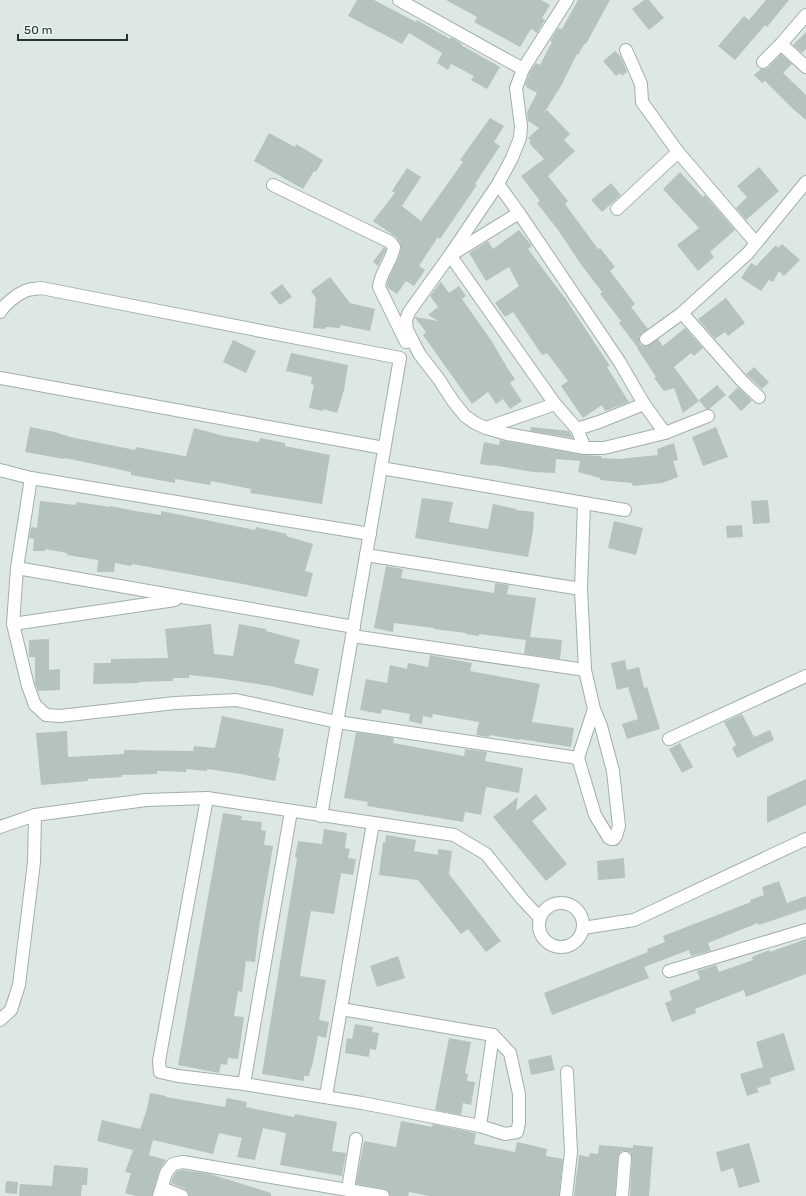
<svg xmlns="http://www.w3.org/2000/svg" width="806" height="1196" font-family="Rubik,sans-serif">
	<style>
		.building { fill: #b4c3bc }
		.lines { fill: none; stroke-linecap: round; stroke-linejoin: round }
		.minor-casing { stroke: #a2afa9; stroke-width: 14 }
		.minor { stroke: #fff; stroke-width: 12 }
	</style>
	<rect width="100%" height="100%" fill="#dee8e3"/>
	<g class="building">
		<path d="M357 0H374L416 22 417 20 450 39 451 37 462 44 461 45 500 67 487 89 471 80 474 76 451 64 448 70 437 63 442 53 409 33 402 44 348 16Z"/>
		<path d="M446 0H541L550 5 542 18 545 20 537 33 531 29 520 47 474 22 477 17Z"/>
		<path d="M578 0H610L586 44 585 43 578 55 577 54 561 86 544 113 547 110 570 134 564 140 575 151 548 176 568 201 565 204 598 249 600 248 615 267 610 271 635 304 631 307 648 329 639 336V339L640 344 643 346H647L658 339 663 346 685 328 703 348 694 356 691 353 674 367 699 401 683 413 674 388 664 391 654 378 656 377 637 348H638L619 323 621 321 600 294 602 292 580 263 558 230 537 203 540 201 521 176 544 159 529 143 531 141 528 138 539 128 528 121 527 112 537 93 526 87 527 86 525 85 530 72 536 63 540 65 552 42 550 41 558 28 562 29Z"/>
		<path d="M644 0H649L664 18 649 30 632 9Z"/>
		<path d="M766 0H789L767 27 765 25 735 60 718 46 744 16 749 20Z"/>
		<path d="M806 32V49L802 53 793 45Z"/>
		<path d="M615 51 621 57 627 72 622 76 620 73 616 76 603 61Z"/>
		<path d="M781 54 792 64 783 73 806 95V120L792 108 765 81 762 83 754 75 761 69H765L768 68Z"/>
		<path d="M490 118 504 126 494 142 500 146 475 184 477 185 440 239 438 237 419 266 425 270 414 286 406 281 397 294 388 288 387 286 388 279 400 255 401 245 396 237 373 221 395 193 392 191 407 168 421 177 402 206 421 221 463 162 460 160Z"/>
		<path d="M269 133 295 147 296 144 323 160 316 172 314 171 303 189 254 161Z"/>
		<path d="M759 167 779 191 746 220 736 208 747 197 737 186Z"/>
		<path d="M680 172 703 197 705 195 735 230 710 252 714 257 698 271 677 245 699 228 663 189Z"/>
		<path d="M611 183 621 195 602 212 591 200Z"/>
		<path d="M519 230 532 246 528 249 565 298 610 366 607 367 629 402 605 411 602 405 583 418 561 386 568 381 547 353 542 355 513 312 505 317 495 303 519 286 509 267 486 281 469 253 488 241 493 249Z"/>
		<path d="M782 244 800 260 784 276 779 271 773 282 769 280 761 291 741 278 751 263 756 266 776 245 778 248Z"/>
		<path d="M384 247 386 249V250L378 266 373 262Z"/>
		<path d="M330 277 350 303 375 309 370 331 340 325V328L326 327 325 329 313 328 316 298 311 291Z"/>
		<path d="M441 282 449 293 459 286 466 296 462 299 491 340 508 369 515 379 510 383 522 401 510 409 503 399 496 404 488 392 472 404 423 335 426 332 415 318V317L438 321 428 315 438 307 430 296Z"/>
		<path d="M282 284 292 297 280 305 270 293Z"/>
		<path d="M726 298 745 323 728 336 725 332 715 339 698 319Z"/>
		<path d="M233 340 256 351 246 373 223 362Z"/>
		<path d="M291 353 348 365 344 390 337 413 323 409V411L309 408 314 385 311 384 312 377 286 371Z"/>
		<path d="M754 367 769 382 762 389 746 374Z"/>
		<path d="M717 385 726 395 709 409H706L699 400Z"/>
		<path d="M738 387 752 401 741 411 728 397Z"/>
		<path d="M30 427 55 432 70 437 135 450 136 447 184 456H186L194 428 224 436 259 442 260 438 285 443V446L330 455 322 504 250 493 251 489 211 481 210 485 175 479V483L131 475V472L65 458 64 459 25 452Z"/>
		<path d="M531 427 569 431 573 438 530 431Z"/>
		<path d="M716 427 728 457 703 466 692 437Z"/>
		<path d="M500 440 584 455 600 456H602L601 458 619 459 658 455 657 449 674 443 678 460 673 461 678 477 662 483 633 486 632 483 600 480V478L578 472 580 461 556 459 555 473 533 472 493 465V466L480 464 484 442 499 445Z"/>
		<path d="M422 498 453 502 449 522 488 529 493 504 516 509V510L534 512 533 531 528 557 415 538Z"/>
		<path d="M768 500 770 523 753 524 751 501Z"/>
		<path d="M40 501 76 505 77 502 110 507V506L141 512 161 515V511L255 530 256 527 287 534 286 536 313 544 305 571 313 573 307 597 243 584 132 564 131 566 115 563 114 572H97L98 560 67 555V553L45 549V551H33L34 539 29 538 31 527 37 528Z"/>
		<path d="M614 521 643 528 636 555 608 548Z"/>
		<path d="M742 525 743 537 727 538 726 526Z"/>
		<path d="M386 566 403 569 401 578 494 593 495 583 509 585 507 594 536 598 530 637 562 640 560 659 524 654 526 640 479 634V636L466 634V633L434 629V628L394 623 393 632 374 628Z"/>
		<path d="M211 624 214 654 233 656 239 624 266 629V631L300 640 294 663 319 669 313 696 270 686 218 678 189 675V678H173V681L139 682V683L93 684 94 663H111V659L168 658 165 629Z"/>
		<path d="M49 639V670L60 669V690L38 691 35 684V657H29V640Z"/>
		<path d="M430 655 472 663 470 671 540 684 532 722 574 728 571 747 519 739V740L490 735 489 737 476 735 479 722 433 714 432 718 423 716 422 724 409 721 410 714 382 709 381 714 360 710 366 679 387 683 390 665 407 669 408 663 428 667Z"/>
		<path d="M625 660 627 670 639 667 644 688 647 687 660 729 627 739 622 724 638 719 628 687 617 690 611 663Z"/>
		<path d="M742 714 754 737 770 730 774 740 737 758 732 748 736 745 724 722Z"/>
		<path d="M222 716 284 729 278 758H280L275 781 241 774 207 769V771L186 769V772L157 771V774L122 775V777L88 779V781L41 785 36 733 67 731 68 757 124 754V750L193 751 194 746 215 748Z"/>
		<path d="M356 732 394 738 393 743 464 756 465 749 487 752 485 761 523 768 519 793 486 787 481 815 465 812 463 822 367 806 368 802 344 798Z"/>
		<path d="M680 743 693 767 682 773 669 749Z"/>
		<path d="M806 779V805L767 823V797Z"/>
		<path d="M536 794 547 809 532 821 567 864 546 881 493 817 518 797 516 811Z"/>
		<path d="M223 813 242 816 241 820 262 822 261 830 266 831 264 845 273 846 259 928 255 962 246 961 242 992 238 991 234 1016 244 1017 238 1059 228 1058 227 1065 221 1064 219 1073 178 1065Z"/>
		<path d="M324 829 347 833 345 848 350 849 348 858 356 859 353 875 341 873 334 914 311 911 308 927 300 976 326 980 319 1020 329 1022 326 1038 318 1036 312 1067H311L309 1076H304V1081L262 1074 297 858 295 857 298 841 322 844Z"/>
		<path d="M386 835 416 840 414 851 438 855V849L452 851 449 874 501 941 486 952 468 929 461 934 418 880 379 875 383 842 385 843Z"/>
		<path d="M624 858 625 878 598 880 597 861Z"/>
		<path d="M779 881 787 903 806 896V909L759 925 758 923 708 943 711 951 691 956 689 950 644 967 649 978 552 1015 544 993 648 952 647 949 665 942 663 936 751 902 750 900 764 895 762 887Z"/>
		<path d="M806 939V974L746 997 744 990 695 1009 696 1013 672 1022 665 1003 672 1000 669 991 700 979 697 971 716 965 719 972 753 960 752 957 769 950 770 952Z"/>
		<path d="M398 956 405 978 377 987 370 966Z"/>
		<path d="M355 1024 373 1027 372 1032 379 1033 376 1050 370 1049 369 1057 345 1053 347 1038 352 1039Z"/>
		<path d="M784 1033 795 1070 770 1078 771 1084 757 1088 759 1092 747 1096 740 1074 763 1067 756 1042Z"/>
		<path d="M449 1038 471 1042 465 1073 468 1074 467 1081 475 1082 471 1105 463 1103 461 1115 435 1110Z"/>
		<path d="M551 1055 555 1070 531 1075 528 1060Z"/>
		<path d="M150 1093 166 1096V1097L225 1107 227 1098 247 1102 246 1107 294 1117 295 1114 337 1122 332 1151 346 1153 342 1176 280 1165 286 1133 263 1128 255 1160 237 1157 242 1138 219 1133 213 1154 153 1140 149 1155 166 1160 159 1171 152 1196H136L125 1193 131 1173 125 1172 133 1150 97 1141 102 1120 140 1129 147 1109Z"/>
		<path d="M401 1121 432 1127 433 1124 476 1133 474 1144 515 1152 517 1142 547 1149 546 1156 563 1159 559 1196H430L409 1192 408 1196H390L388 1191 385 1189 356 1184 364 1141 396 1147Z"/>
		<path d="M749 1143 760 1182 739 1188 733 1168 721 1172 716 1152Z"/>
		<path d="M599 1145 633 1148V1145L653 1147 649 1196H630L632 1158 630 1152 625 1151H621L618 1157 615 1196H574L579 1155 589 1157 590 1153 598 1154Z"/>
		<path d="M54 1165 88 1168 87 1185H82L81 1196H19L20 1184 52 1186Z"/>
		<path d="M183 1170 210 1174 271 1193V1196H189L188 1192 185 1189 171 1183 173 1177 177 1171Z"/>
		<path d="M6 1181 18 1182 17 1194 5 1193Z"/>
	</g>
	<g class="lines">
		<defs>
			<g id="minor">
				<path d="M399 0 523 69"/>
				<path d="M567 0 523 69 516 88 521 126 520 138 512 158 498 184 450 255 409 312 406 320 407 330 420 355 438 378 453 401 465 416 475 423 486 428 507 434 585 448H604L665 433 708 416"/>
				<path d="M781 44 806 67"/>
				<path d="M626 50 641 84 642 102 678 152 756 243"/>
				<path d="M763 62 781 44 806 15"/>
				<path d="M498 184 519 213 619 361 644 404 665 433"/>
				<path d="M273 185 390 242 394 247C392 262 380 272 379 287L406 342"/>
				<path d="M617 209 678 152"/>
				<path d="M454 253 519 213"/>
				<path d="M450 255 555 404 577 429 585 448"/>
				<path d="M0 312C5 304 16 295 25 291 29 289 36 289 41 288L400 358 321 816"/>
				<path d="M682 313 742 381 759 397"/>
				<path d="M646 339 682 313 748 253 806 182"/>
				<path d="M0 378 384 448"/>
				<path d="M486 428 555 404"/>
				<path d="M577 429 599 422 644 404"/>
				<path d="M381 468 625 510"/>
				<path d="M0 470 31 478 370 534"/>
				<path d="M31 478 17 568 13 624 28 686 35 705 46 715 60 716 175 703 236 700 337 722 578 758"/>
				<path d="M584 503 581 589 585 670 594 709 601 726 613 771 619 826 616 836 614 839H611L609 838 595 815 578 758 594 709"/>
				<path d="M366 555 581 589"/>
				<path d="M17 568 354 627"/>
				<path d="M13 624 175 600"/>
				<path d="M352 636 585 670"/>
				<path d="M669 739 806 676"/>
				<path d="M207 798 159 1061 160 1072 178 1076 244 1084 362 1103 480 1126 505 1134 517 1132 519 1123V1094L510 1053 493 1035"/>
				<path d="M0 827 35 815 146 800 207 798 454 835 486 854 523 900 540 918"/>
				<circle cx="561" cy="925" r="22"/>
				<path d="M583 928 634 920 806 839"/>
				<path d="M669 971 806 930"/>
				<path d="M341 1009 493 1035 480 1126"/>
				<path d="M0 1020 11 1010 19 985 34 862 35 815"/>
				<path d="M244 1084 291 811"/>
				<path d="M326 1096 373 823"/>
				<path d="M162 1188 182 1196"/>
				<path d="M348 1189 356 1139"/>
				<path d="M159 1196 166 1173 173 1164 183 1162 383 1196"/>
				<path d="M566 1196 571 1152 567 1072"/>
				<path d="M622 1196 625 1158"/>
			</g>
		</defs>
		<use href="#minor" class="minor-casing"/>
		<use href="#minor" class="minor"/>
	</g>
	<path d="M18 34v6h109v-6" fill="none" stroke="#21362f" stroke-width="2"/>
	<text x="24" y="34" font-size="12" fill="#21362f" stroke="#eef5f1" stroke-width="3" paint-order="stroke">50 m</text>
</svg>
